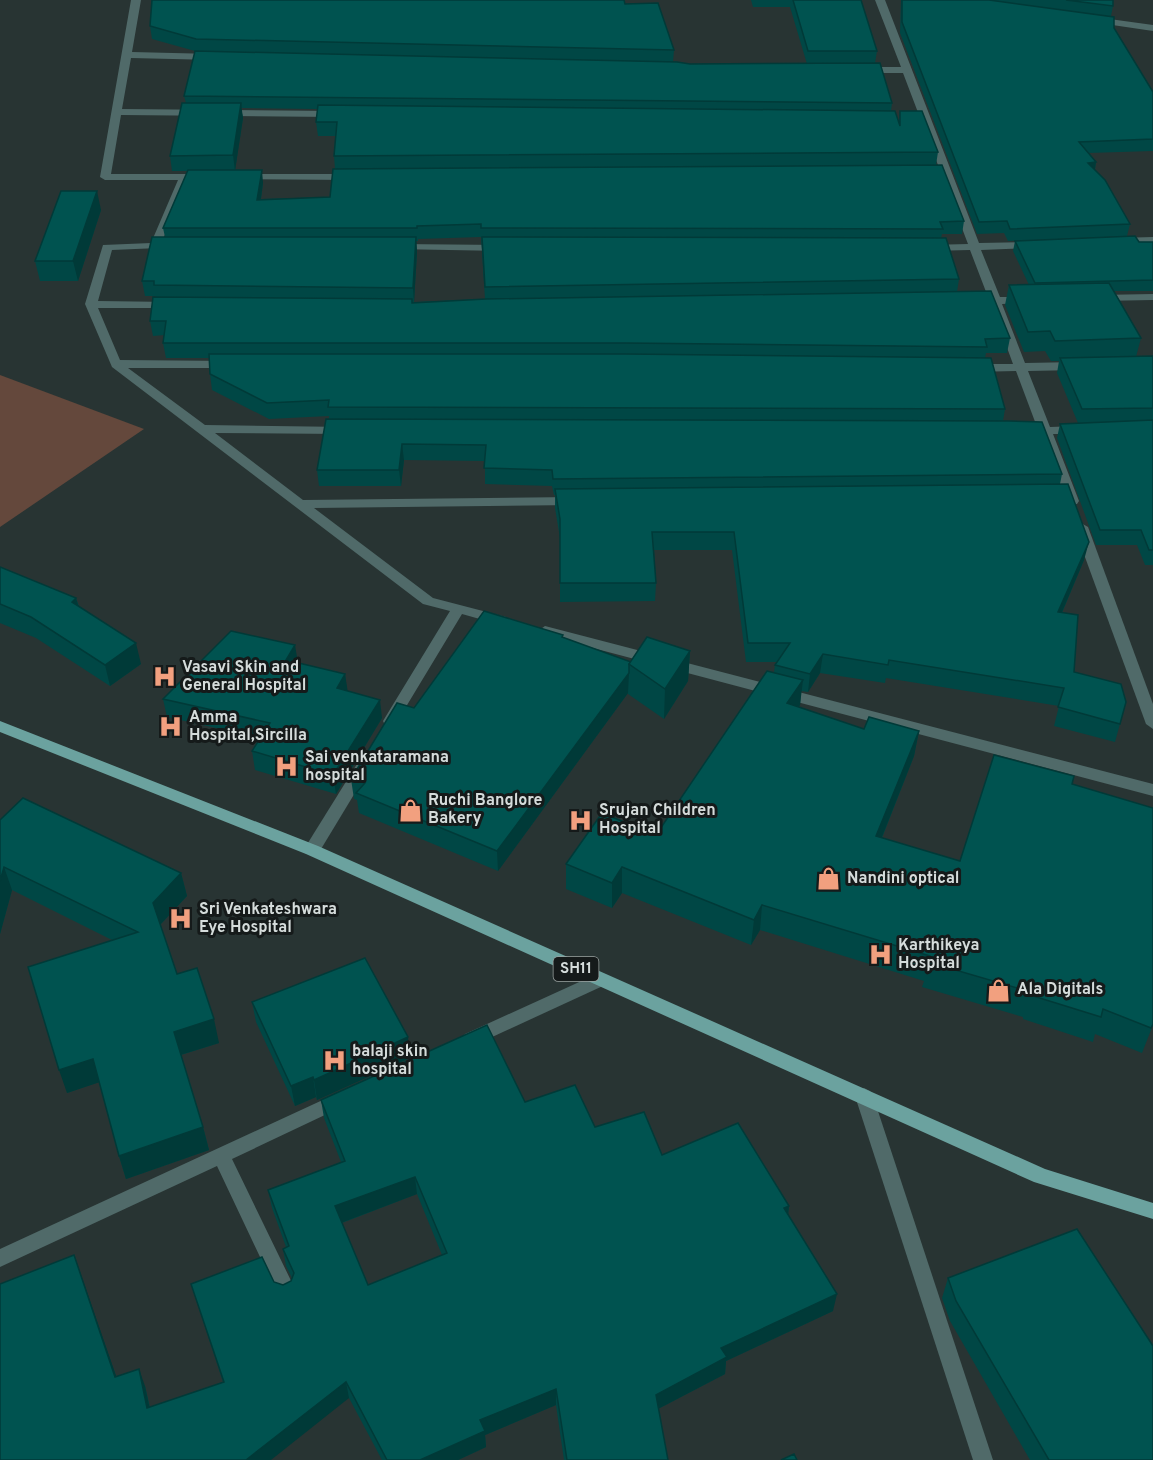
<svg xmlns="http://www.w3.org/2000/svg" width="1153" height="1460" font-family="Overpass,sans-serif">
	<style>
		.green { fill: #64483c }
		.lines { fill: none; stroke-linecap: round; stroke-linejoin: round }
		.street { fill: #506a69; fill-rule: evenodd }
		.primary { fill: #6ba29f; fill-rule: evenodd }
		.wall { fill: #004745; fill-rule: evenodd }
		.shaded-wall { fill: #003a38 }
		.building { fill: #005350; stroke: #003a38; stroke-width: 1.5; fill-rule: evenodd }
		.labels { text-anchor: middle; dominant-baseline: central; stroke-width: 6; stroke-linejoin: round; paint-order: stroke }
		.shield { fill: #151a1a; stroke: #9ba2a1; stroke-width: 1.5 }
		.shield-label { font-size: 15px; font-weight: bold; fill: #d5dcdb }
		.poi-label { font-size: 16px; font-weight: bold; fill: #d5dcdb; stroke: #151a1a; text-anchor: start }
	</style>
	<rect width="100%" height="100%" fill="#283433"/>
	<path class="green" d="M0 375 144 429 0 527Z"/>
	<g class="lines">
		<g class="street">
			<path d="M131 0H141L132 52 214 54 219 57 214 60 131 58 122 109 335 111 340 114 335 117 121 115 111 174H192L197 177 189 180 159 248 112 250 98 301 172 302 178 305 172 308H98L120 360 233 361 235 364 229 368H128L205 425 347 427V433L343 434 215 433 303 500 575 497 582 501 575 505 314 508 433 598 506 617 508 620 501 625 462 614 395 725H385L383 721 450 611 423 604 112 367 85 304 103 245 151 243 178 180H105L100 177Z"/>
			<path d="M875 0H885L979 243 1034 242 1040 245 1034 248 981 250 1000 297H1027L1033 300 1027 303 1002 304 1025 363 1078 362 1084 366 1078 370 1028 371 1050 427 1078 426 1084 430 1078 434H1053L1079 501 1077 504H1067L1065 501 1040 435H1027L1021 431 1027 427H1037L1016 371 973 372 967 368 973 364H1013L991 304H976L970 301 976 298 988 297 970 250 929 251 923 248 929 245 968 244 903 73H862L857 70 862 67H901Z"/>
			<path d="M1095 17 1153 25V31L1092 22 1090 20Z"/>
			<path d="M243 174H351L356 177 351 180 239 179 238 177Z"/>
			<path d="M1153 237V243L1118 244 1112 241 1118 238Z"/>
			<path d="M398 244 503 245 509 248 503 251 394 249V245Z"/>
			<path d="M1153 294V300L1099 301 1093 298 1099 295Z"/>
			<path d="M1081 523 1088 527 1153 704V729L1146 724 1074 527Z"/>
			<path d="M545 626 1153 784V796L540 634 538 631Z"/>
			<path d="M362 762 370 768 318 854H306L304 850 306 846 357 764Z"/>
			<path d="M599 973 605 975 608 980 605 985 477 1044 471 1046 465 1044 462 1039 465 1034Z"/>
			<path d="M864 1088 870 1091 873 1096 993 1460H973L855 1096 858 1091Z"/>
			<path d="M340 1092 346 1095 349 1100 346 1105 232 1159 296 1291 293 1297 286 1300 279 1297 217 1166 0 1267V1249Z"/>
		</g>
		<path class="primary" d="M0 721 318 846 1045 1169 1153 1203V1219L1034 1182 306 854 0 732Z"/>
	</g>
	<g class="wall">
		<path d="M152 0H545L625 4 674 50 673 62 690 64H807L790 7H753L751 0H861L877 51 875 63 892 103 891 111 899 122 900 111 938 152 936 165 964 221 962 234H942L941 238 959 279 957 292 1010 338 1007 353H986L985 358 1005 409 1003 421 1062 474 1060 484 1084 560 1062 613 1074 672 1126 702 1115 742 1054 726 1059 706 886 678 885 683 820 673 808 692 801 691 800 705 798 707 864 729 919 731 914 756 882 838 960 861 1072 784 1153 1025 1142 1053 1095 1034 1093 1042 1023 1019V1017L922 987 924 981 760 930 751 945 622 893 612 908 566 889V864L656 835 774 672 775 665 777 662H746L732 550H654L656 583 655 601 560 602V538L555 508V495H554L552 486 485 484V461L404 460 401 486H319L317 470 329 419V416L269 419 212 390 210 374 209 358H166L163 343 165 335 153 336 150 321 156 296H145L142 281 165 237 163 228 188 171H172L170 156 186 103 184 96 195 51 152 39 150 26ZM241 108 318 109 316 122 318 136H336L334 156 335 169 330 197 261 199 263 183 235 170 243 118ZM481 237 485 299 414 302 417 252 416 241H418V239Z"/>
		<path d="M901 0H1113V6L1111 16 1114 28 1153 92V151L1088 153 1096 162 1095 170 1130 224 1127 236 1008 241 1004 233 977 234 900 33Z"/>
		<path d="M101 210 78 281H40L35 261Z"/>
		<path d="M1015 241 1153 242V291H1114L1141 338 1136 357 1153 356V565H1145L1137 545H1096L1057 438 1060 424 1078 423 1057 373 1059 361H1051L1045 351 1024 352 1005 305 1009 285H1029L1013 251Z"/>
		<path d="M0 567 76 598 79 606 141 664 110 686 36 638 0 623Z"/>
		<path d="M563 638 631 662 690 651 688 681 664 719 628 694V693L498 871 359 813 357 800 354 799 351 779 414 708Z"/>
		<path d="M298 663 345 674 347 691 382 718 336 794 255 770 252 751 260 738 167 717 163 699Z"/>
		<path d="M0 820 181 873 187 896 160 925 177 974 219 1043 181 1055 203 1127 209 1150 126 1179 119 1156 99 1082 67 1093 112 940 12 890 0 934Z"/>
		<path d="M252 1002 410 1058 317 1100 316 1097 295 1106 256 1022Z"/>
		<path d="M321 1100 525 1102 595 1127 662 1155 789 1206 788 1215 833 1311 726 1361 725 1374 658 1409 668 1460H564L556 1405 485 1435 486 1447 458 1460H382L349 1398 0 1460 74 1255 116 1376 145 1386 150 1407 223 1382 191 1284 274 1282 283 1285 291 1281 292 1278 286 1266 283 1249 286 1247 272 1208 268 1190 341 1162 324 1118ZM417 1194 442 1255 368 1285 342 1223Z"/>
		<path d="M948 1278 1153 1460H1030L950 1321 942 1298Z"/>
	</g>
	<g class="shaded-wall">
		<path d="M241 103 243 118 235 171 233 155Z"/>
		<path d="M1096 162 1094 174 1088 163Z"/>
		<path d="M262 170 263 183 259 212 257 200Z"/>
		<path d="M97 191 101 210 78 281 73 261Z"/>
		<path d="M416 237 417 252 414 302 413 288Z"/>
		<path d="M402 444 404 460 401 486 399 470Z"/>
		<path d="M1089 542 1084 560 1054 631 1058 612Z"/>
		<path d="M76 598 82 619 72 602Z"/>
		<path d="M136 643 141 664 110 686 105 665Z"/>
		<path d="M295 645 298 663 286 660Z"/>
		<path d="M690 651 688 681 664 719 665 689Z"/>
		<path d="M823 654 820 673 808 692 810 674Z"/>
		<path d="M629 673 628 693 498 871 497 851Z"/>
		<path d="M345 674 348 693 337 688Z"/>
		<path d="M803 680 800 705 784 729 787 703Z"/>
		<path d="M380 700 382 718 336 794 333 775Z"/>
		<path d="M919 731 914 756 872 862 876 836Z"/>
		<path d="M4 867 12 890 0 934V881Z"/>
		<path d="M622 867V893L612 908V883Z"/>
		<path d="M181 873 187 896 159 926 153 903Z"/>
		<path d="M762 905 760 930 751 945 754 920Z"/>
		<path d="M214 1019 219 1043 180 1055 174 1032Z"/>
		<path d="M408 1037 410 1058 317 1100 314 1080Z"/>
		<path d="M93 1059 100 1082 67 1093 59 1070Z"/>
		<path d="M313 1077 316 1097 295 1106 291 1086Z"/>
		<path d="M203 1127 209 1150 126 1179 119 1156Z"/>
		<path d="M415 1177 417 1194 338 1224 335 1206Z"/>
		<path d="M789 1206 787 1224 784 1208Z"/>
		<path d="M74 1255 80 1272 122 1393 115 1377Z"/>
		<path d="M837 1294 833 1311 726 1361 725 1374 654 1411 656 1395 721 1348Z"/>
		<path d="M139 1369 145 1386 153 1424 147 1408Z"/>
		<path d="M346 1382 349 1398 271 1460H246Z"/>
		<path d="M556 1389V1405L485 1435 486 1447 458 1460H420L480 1420Z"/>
	</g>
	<g class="building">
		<path d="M152 0H624L625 4 658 3 674 50 196 39 150 26Z"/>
		<path d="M793 0H861L877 51H808Z"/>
		<path d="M902 0H989L1114 17V28L1153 92V139L1079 142 1096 162 1088 163 1105 180 1130 224 1010 229 1007 221 979 222 902 22Z"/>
		<path d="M1066 0H1113V6Z"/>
		<path d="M195 51 677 62 690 64 880 63 892 103 184 96Z"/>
		<path d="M182 103H241L233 155 170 156Z"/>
		<path d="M318 105 895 111 900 126V111H922L938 152 334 156 337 122H316Z"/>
		<path d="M942 165 964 221 940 222 943 229 481 228V224L417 226V228H163L188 170H262L257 200 330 197 333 169Z"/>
		<path d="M61 191H97L73 261H35Z"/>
		<path d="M1135 236 1139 242H1153V280L1035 283 1015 241Z"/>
		<path d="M152 237H416L413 288 154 285V281H142Z"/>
		<path d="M482 237 946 238 959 279 485 287Z"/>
		<path d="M1109 283 1141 338 1055 341 1050 331 1028 332 1009 285Z"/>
		<path d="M991 291 1010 338 985 339 987 347 626 343H163L166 321H150L153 297 412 299V303L486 299Z"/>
		<path d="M209 354H626L991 358 1005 409 328 407 329 400 267 403 210 374Z"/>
		<path d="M1153 356V408L1082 409 1060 358Z"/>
		<path d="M326 419 1009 421 1042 422 1062 474 553 479 552 470 484 468 486 445 402 444 399 470H317Z"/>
		<path d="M1153 420V550H1149L1141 530H1100L1060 424Z"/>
		<path d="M1068 484 1089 542 1058 612 1078 615 1074 672 1121 684 1126 702 1120 724 1058 707 1064 688 889 660 888 665 823 654 810 674 775 665 790 643H748L734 532H652L656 583H560V519L555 489Z"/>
		<path d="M0 567 76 598 72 602 136 643 105 665 31 617 0 604Z"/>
		<path d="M484 611 563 635 562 637 631 662 629 664V673L497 851 356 793 365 783 351 779 397 703 414 708Z"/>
		<path d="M231 631 295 645 286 660 345 674 337 688 380 700 333 775 252 751 270 723 163 699Z"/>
		<path d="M647 637 690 651 665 689 629 664Z"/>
		<path d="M767 671 803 680 787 703 864 729 869 717 919 731 876 836 960 861 994 755 1074 776 1072 784 1153 808V1024L1151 1028 1103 1009 1101 1017 1030 995 1031 992 928 962 930 956 762 905 754 920 622 867 612 883 566 864 602 813 656 835Z"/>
		<path d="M23 798 181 873 153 903 177 974 197 968 214 1019 174 1032 203 1127 119 1156 93 1059 59 1070 28 967 138 932 4 867 0 881V820Z"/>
		<path d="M365 958 408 1037 314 1080 313 1077 291 1086 252 1002Z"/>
		<path d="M487 1025 525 1102 575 1085 595 1127 644 1112 662 1155 738 1123 789 1206 784 1208 837 1294 721 1348 727 1357 656 1395 668 1460H567L556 1389 480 1420 485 1431 420 1460H387L346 1382 246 1460H0V1284L74 1255 115 1377 139 1369 147 1408 224 1382 191 1284 262 1257 274 1282 283 1285 291 1281 294 1273 283 1249 289 1246 268 1190 345 1161 321 1100ZM415 1177 447 1253 368 1285 335 1206Z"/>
		<path d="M1077 1229 1153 1346V1460H1049L956 1301 948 1278Z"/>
		<path d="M794 1454 797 1460H781Z"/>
	</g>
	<defs>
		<symbol id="hospital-bare" viewBox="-9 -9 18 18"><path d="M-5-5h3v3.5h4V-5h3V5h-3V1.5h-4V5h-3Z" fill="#f2a07f" stroke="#151a1a" stroke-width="2.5" paint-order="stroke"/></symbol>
		<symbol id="shop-bare" viewBox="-9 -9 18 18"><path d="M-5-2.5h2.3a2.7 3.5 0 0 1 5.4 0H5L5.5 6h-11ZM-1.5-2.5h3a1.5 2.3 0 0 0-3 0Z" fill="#f2a07f" stroke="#151a1a" stroke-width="2.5" paint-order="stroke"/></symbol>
	</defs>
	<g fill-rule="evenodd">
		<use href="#hospital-bare" x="148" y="660" width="33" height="33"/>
		<use href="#hospital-bare" x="154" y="710" width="33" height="33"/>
		<use href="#hospital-bare" x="270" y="750" width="33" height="33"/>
		<use href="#shop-bare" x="394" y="794" width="33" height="33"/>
		<use href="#hospital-bare" x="564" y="804" width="33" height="33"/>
		<use href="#shop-bare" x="812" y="862" width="33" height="33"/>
		<use href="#hospital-bare" x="164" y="902" width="33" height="33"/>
		<use href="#hospital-bare" x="864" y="938" width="33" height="33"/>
		<use href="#shop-bare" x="982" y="974" width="33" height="33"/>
		<use href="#hospital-bare" x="318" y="1044" width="33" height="33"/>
	</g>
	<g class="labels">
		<rect class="shield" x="553.5" y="957" width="45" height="24" rx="4.5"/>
		<g class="shield-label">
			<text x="576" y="969">SH11</text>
		</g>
		<g class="poi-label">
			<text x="182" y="668">Vasavi Skin and<tspan x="182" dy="18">General Hospital</tspan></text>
			<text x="189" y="718">Amma<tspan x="189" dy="18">Hospital,Sircilla</tspan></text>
			<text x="305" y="758">Sai venkataramana<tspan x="305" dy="18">hospital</tspan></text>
			<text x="428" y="801">Ruchi Banglore<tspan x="428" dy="18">Bakery</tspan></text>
			<text x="599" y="811">Srujan Children<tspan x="599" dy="18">Hospital</tspan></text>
			<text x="847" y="879">Nandini optical</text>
			<text x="199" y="910">Sri Venkateshwara<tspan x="199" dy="18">Eye Hospital</tspan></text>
			<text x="898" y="946">Karthikeya<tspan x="898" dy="18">Hospital</tspan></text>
			<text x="1017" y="990">Ala Digitals</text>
			<text x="352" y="1052">balaji skin<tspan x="352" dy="18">hospital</tspan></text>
		</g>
	</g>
</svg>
